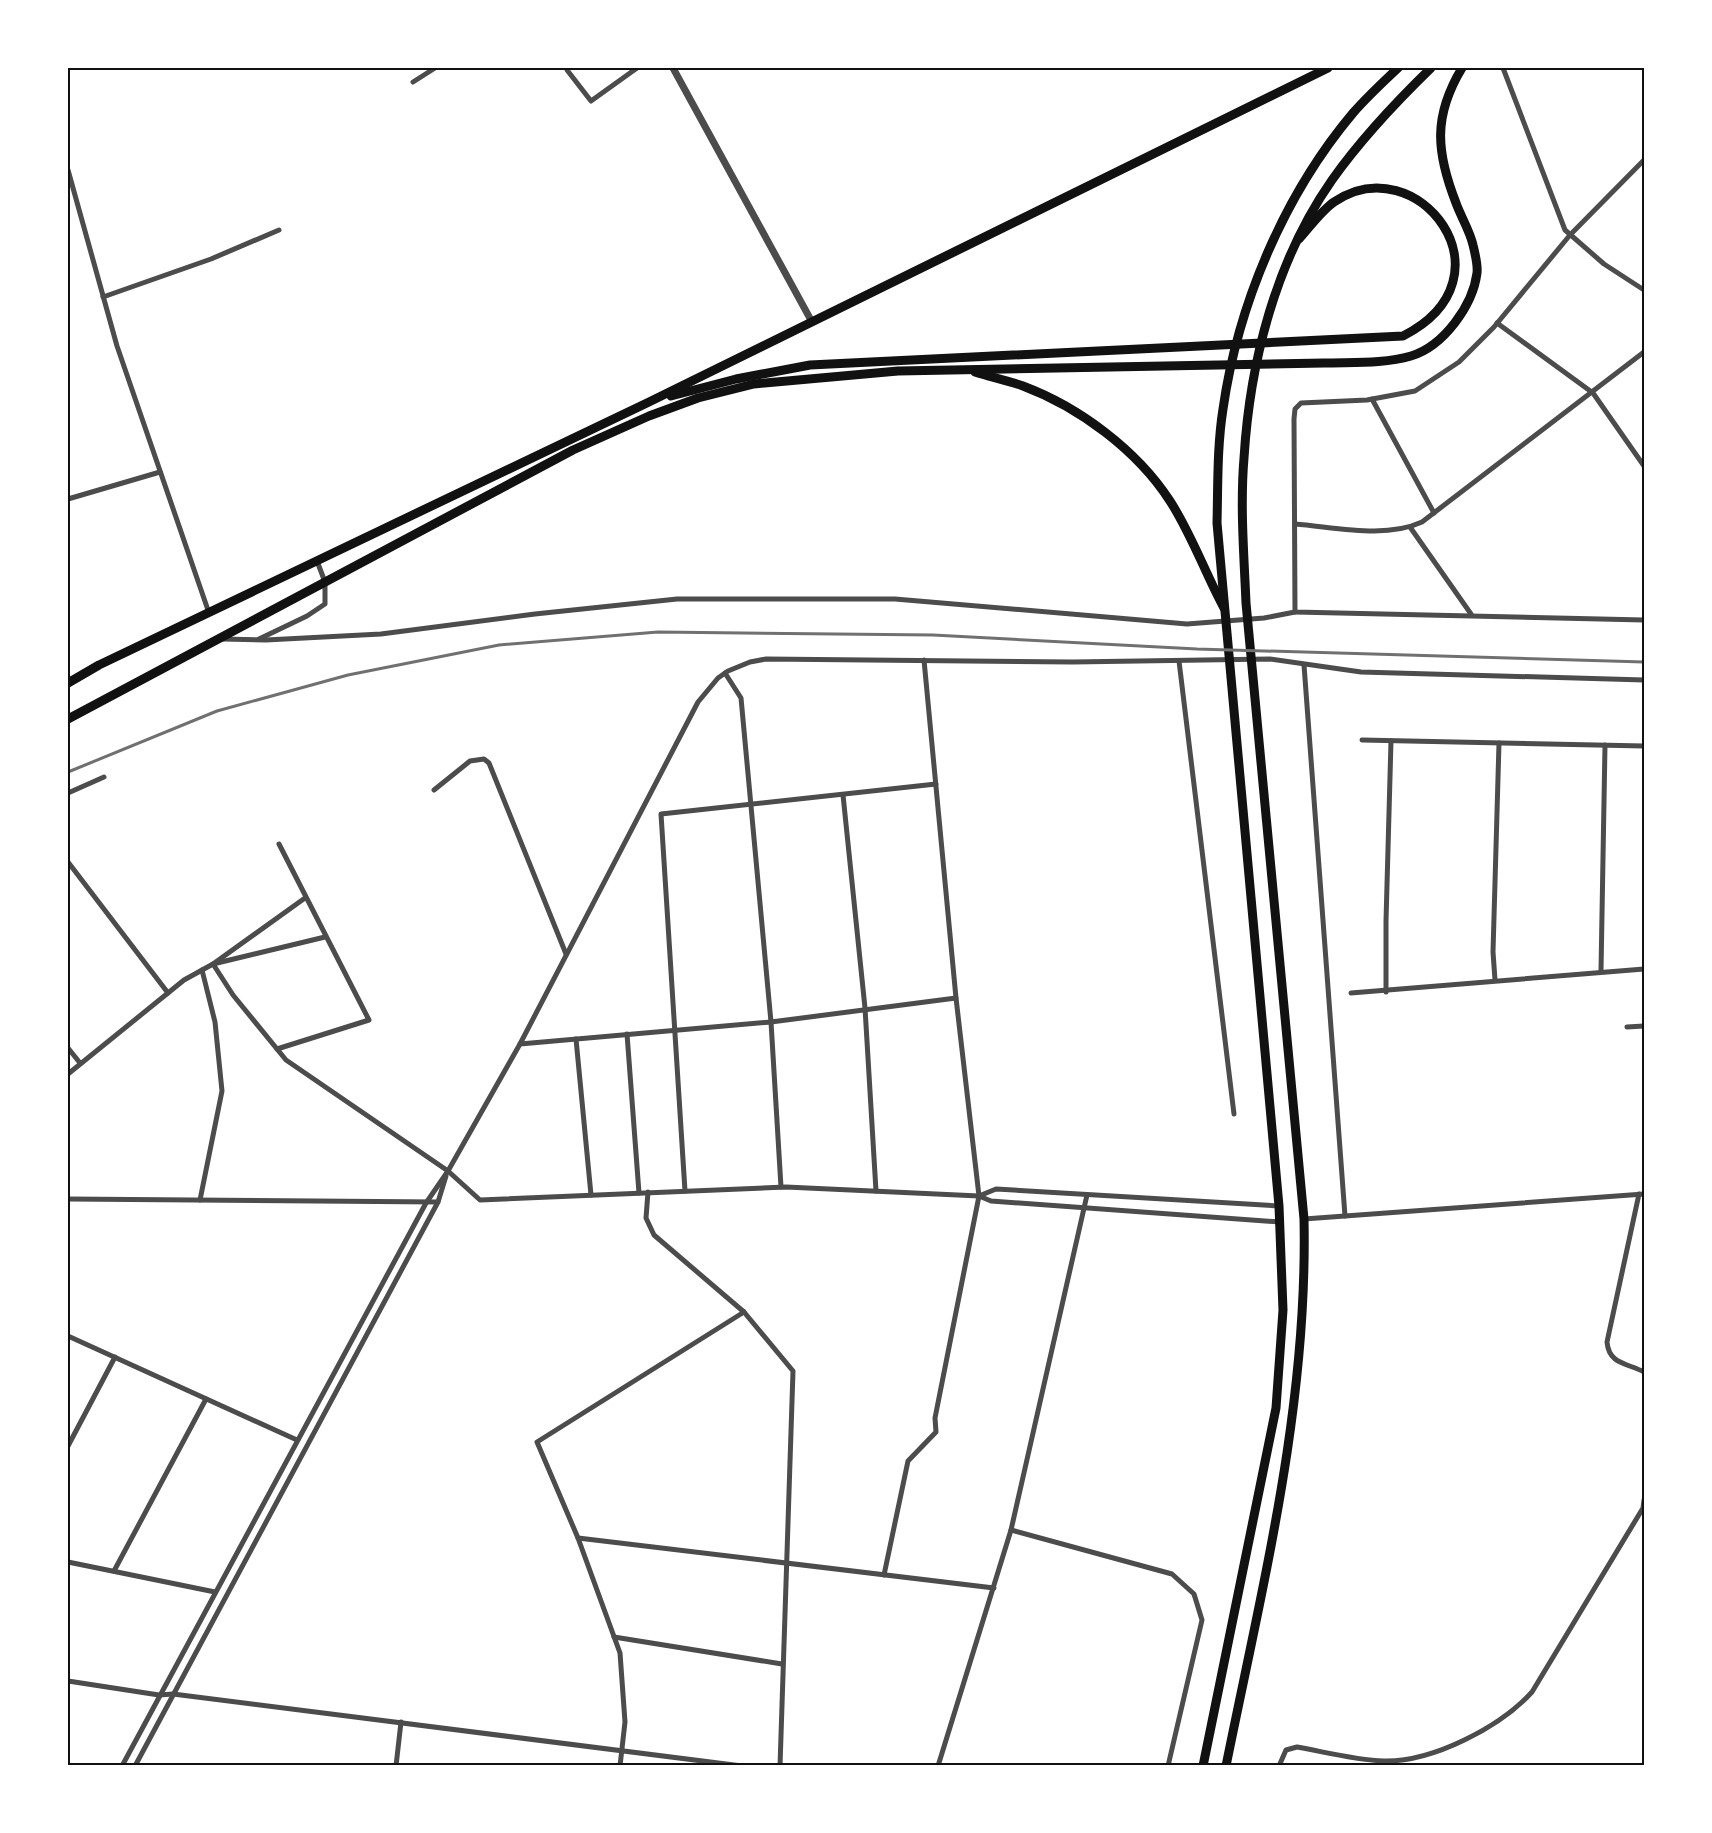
<svg xmlns="http://www.w3.org/2000/svg" width="1712" height="1833" font-family="Raleway,sans-serif">
	<style>
		.lines { fill: none; stroke-linecap: round; stroke-linejoin: round }
		.minor { stroke: #4c4c4c; stroke-width: 5 }
		.tertiary { stroke: #4c4c4c; stroke-width: 7 }
		.primary { stroke: #111; stroke-width: 9 }
		.trunk { stroke: #111; stroke-width: 9 }
		.rail { stroke: #707070; stroke-width: 3 }
		.neatline { fill: none; stroke: #111; stroke-width: 2 }
	</style>
	<rect width="100%" height="100%" fill="#fff"/>
	<g class="lines">
		<g class="minor">
			<path d="M1503 68 1565 230 1604 264 1644 290"/>
			<path d="M567 70 591 101 637 68"/>
			<path d="M413 82 435 68"/>
			<path d="M1644 160 1570 235 1494 327 1459 362 1415 391 1367 400 1301 403 1295 409 1294 419 1295 612 1644 620"/>
			<path d="M68 170 117 346 209 613"/>
			<path d="M103 297 211 259 279 230"/>
			<path d="M1497 323 1593 393 1644 466"/>
			<path d="M1372 399 1434 513"/>
			<path d="M68 499 160 472"/>
			<path d="M1295 524C1335 527 1385 539 1422 522L1644 352"/>
			<path d="M1410 527 1471 614"/>
			<path d="M222 639 266 640 381 634 535 614 677 599H895L1187 624 1264 618 1295 612"/>
			<path d="M259 639 307 616 325 604V582L317 561"/>
			<path d="M1179 661 1234 1114"/>
			<path d="M1304 665 1345 1216"/>
			<path d="M725 673 741 698 771 1022 781 1187"/>
			<path d="M1362 740 1644 746"/>
			<path d="M434 790 470 761 484 759 489 763 566 954"/>
			<path d="M68 793 104 777"/>
			<path d="M843 795 865 1008 876 1191"/>
			<path d="M68 862 168 993"/>
			<path d="M325 937 213 964 233 995 286 1060 448 1171 480 1200 786 1187 979 1196 991 1201 1280 1222"/>
			<path d="M1601 971 1605 745"/>
			<path d="M1495 980 1493 952 1499 743"/>
			<path d="M1386 992V921L1391 741"/>
			<path d="M1351 993 1644 969"/>
			<path d="M1627 1027 1644 1026"/>
			<path d="M627 1034 639 1193"/>
			<path d="M576 1039 591 1195"/>
			<path d="M520 1044 698 702 718 678 728 671 750 662 766 659 1073 662 1270 659 1361 672 1644 680"/>
			<path d="M68 1048 80 1063"/>
			<path d="M277 1049 369 1020 279 844"/>
			<path d="M68 1074 184 980 213 964 305 898"/>
			<path d="M685 1191 661 814 936 784"/>
			<path d="M648 1192 646 1218 654 1235 744 1312 793 1371 780 1766"/>
			<path d="M1639 1194 1607 1342C1609 1365 1628 1363 1644 1372"/>
			<path d="M979 1196 996 1189 1279 1206"/>
			<path d="M68 1199 438 1202"/>
			<path d="M200 1200 222 1091 215 1022 202 970"/>
			<path d="M1304 1219 1644 1194"/>
			<path d="M68 1336 297 1440"/>
			<path d="M68 1446 115 1357"/>
			<path d="M1011 1530 1172 1574 1194 1594 1202 1620 1168 1766"/>
			<path d="M578 1538 994 1588"/>
			<path d="M68 1562 215 1592"/>
			<path d="M114 1571 206 1399"/>
			<path d="M884 1575 908 1461 936 1432 935 1418 979 1196 956 998 924 660"/>
			<path d="M614 1637 782 1664"/>
			<path d="M68 1681 159 1695 173 1694 742 1766"/>
			<path d="M122 1766 426 1203 448 1171 520 1044 771 1022 956 998"/>
			<path d="M135 1766 438 1202 446 1176"/>
			<path d="M396 1766 401 1722"/>
			<path d="M620 1766 625 1722 620 1653 578 1538 537 1442 744 1312"/>
			<path d="M938 1766 1011 1530 1087 1195"/>
			<path d="M1279 1766 1286 1750 1297 1747C1325 1752 1355 1760 1384 1761 1433 1762 1500 1727 1532 1692L1643 1508 1644 1500"/>
		</g>
		<path class="tertiary" d="M673 68 812 322"/>
		<g class="primary">
			<path d="M975 372C990 377 1007 380 1023 386 1079 407 1137 450 1170 501 1192 535 1205 573 1224 608"/>
			<path d="M671 396 736 379 810 365 1403 336C1519 277 1417 145 1334 202 1321 211 1310 227 1299 239"/>
			<path d="M68 683 99 665 649 402 1328 68"/>
			<path d="M68 719 573 450 649 416 698 398 754 384 898 371 1324 363C1353 362 1384 364 1411 356 1444 346 1473 305 1477 273 1478 265 1475 253 1473 245 1470 231 1461 217 1456 203 1436 152 1433 116 1462 68"/>
		</g>
		<g class="trunk">
			<path d="M1203 1766 1276 1408 1283 1310 1279 1206 1217 523C1218 485 1217 447 1223 409 1238 304 1284 195 1353 113 1367 97 1383 82 1398 68"/>
			<path d="M1226 1766C1263 1583 1308 1406 1304 1219L1246 603C1244 555 1240 506 1244 458 1250 361 1276 260 1332 180 1361 139 1396 102 1431 68"/>
		</g>
		<path class="rail" d="M68 772 217 711 348 675 499 645 658 632 933 635 1197 649 1644 662"/>
	</g>
	<rect width="1712" height="1833" fill="none" stroke="#ffffff" stroke-width="138"/>
	<rect x="69" y="69" width="1574" height="1695" class="neatline"/>
</svg>
